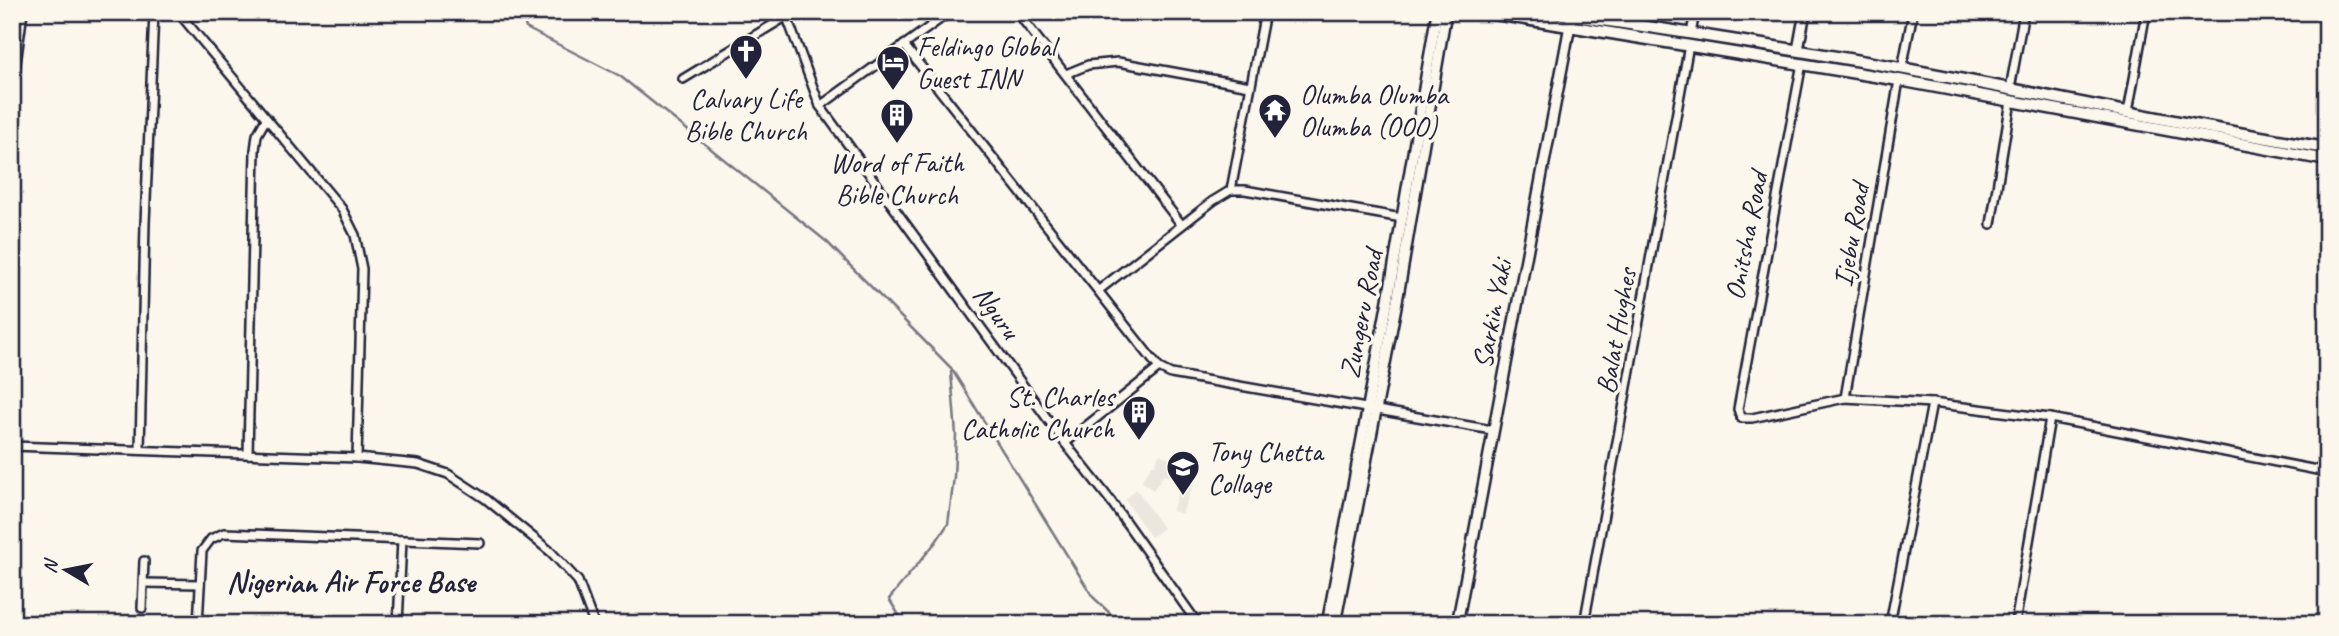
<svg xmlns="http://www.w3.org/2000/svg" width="2339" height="636" font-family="Caveat,sans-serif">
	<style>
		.built { fill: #ebe7df }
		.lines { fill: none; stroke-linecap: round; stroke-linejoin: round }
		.stream { stroke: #787681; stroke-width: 2.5 }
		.minor-casing { stroke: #22223b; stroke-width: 12 }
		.tertiary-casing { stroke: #22223b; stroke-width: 14 }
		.secondary-casing { stroke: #22223b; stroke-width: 15 }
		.minor { stroke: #fbf7ec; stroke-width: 7 }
		.tertiary { stroke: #fbf7ec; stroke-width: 9 }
		.secondary { stroke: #fbf7ec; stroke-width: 10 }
		.labels { text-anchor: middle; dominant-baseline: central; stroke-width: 7; stroke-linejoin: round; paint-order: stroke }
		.poi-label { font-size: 28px; fill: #22223b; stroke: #fbf7ec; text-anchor: start }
		.street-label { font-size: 28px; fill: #22223b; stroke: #fbf7ec }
		.neighbourhood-label { font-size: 30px; font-weight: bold; fill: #22223b; stroke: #fbf7ec }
	</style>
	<rect width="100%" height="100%" fill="#fbf7ec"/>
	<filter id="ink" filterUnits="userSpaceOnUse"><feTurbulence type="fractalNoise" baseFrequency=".0143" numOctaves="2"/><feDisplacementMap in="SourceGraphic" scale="14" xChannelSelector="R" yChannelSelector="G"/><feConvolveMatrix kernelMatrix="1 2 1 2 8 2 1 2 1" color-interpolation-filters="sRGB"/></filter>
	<g filter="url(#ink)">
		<g class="built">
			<path d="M1159 454 1199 469 1182 514 1172 511 1182 482 1164 475 1153 490 1141 481 1152 465H1155Z"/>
			<path d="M1136 489 1163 528 1151 537 1125 500Z"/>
		</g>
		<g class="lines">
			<g class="stream">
				<path d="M521 12 526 28 620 76 827 242 951 368 1093 597 1121 624"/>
				<path d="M911 624 902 620 889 599 935 543 948 524 954 477 956 435 951 372"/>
			</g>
			<defs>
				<g id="minor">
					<path d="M178 12 342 209 355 235 362 269 357 458"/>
					<path d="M785 12 820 106 1065 443 1110 500 1198 624"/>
					<path d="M1017 12 1181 224"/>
					<path d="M1691 34 1695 12"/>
					<path d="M904 45 1159 368 1171 374 1492 430"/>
					<path d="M1802 63 1738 409 1741 418H1752L1845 398 1932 403 2050 418 2327 472"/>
					<path d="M1902 69 1913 12"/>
					<path d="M1066 74 1088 65 1118 62 1250 86"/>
					<path d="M683 79 787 16"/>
					<path d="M2010 89 2024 12"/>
					<path d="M12 93 23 12"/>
					<path d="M820 106 950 12"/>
					<path d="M2128 112 2146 12"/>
					<path d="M1231 190 1265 12"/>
					<path d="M1991 224 2011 101"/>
					<path d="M1099 290 1213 201 1231 190H1245L1402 218"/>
					<path d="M1845 398 1899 80"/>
					<path d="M1065 443 1159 368"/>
					<path d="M12 446 357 458 418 464 448 474 486 499 551 552 578 581 594 624"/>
					<path d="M140 450 145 223 154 12"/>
					<path d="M248 454 255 150 257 135 266 119"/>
					<path d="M144 583 200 584"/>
					<path d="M142 608 144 561"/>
					<path d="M198 624 202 551 211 539 224 533 480 543"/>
					<path d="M398 624 402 540"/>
					<path d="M1584 624 1689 45"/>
					<path d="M1890 624 1932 403"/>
					<path d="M2015 624 2050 418"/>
				</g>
				<g id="tertiary">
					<path d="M1798 50 1805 12"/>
					<path d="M1327 624 1388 300 1437 12"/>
					<path d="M1335 624 1398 296 1446 12"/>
					<path d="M1457 624 1571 20"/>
				</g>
				<g id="secondary">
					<path d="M1482 12 1899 80 2327 160"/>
					<path d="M1550 12C1667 30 1784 47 1900 68 2043 94 2184 126 2327 148"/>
				</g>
			</defs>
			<use href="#minor" class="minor-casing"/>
			<use href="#tertiary" class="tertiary-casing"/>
			<use href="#secondary" class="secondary-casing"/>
			<use href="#minor" class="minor"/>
			<use href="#tertiary" class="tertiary"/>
			<use href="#secondary" class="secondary"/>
		</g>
	</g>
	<defs>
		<symbol id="church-pin" viewBox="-11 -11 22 30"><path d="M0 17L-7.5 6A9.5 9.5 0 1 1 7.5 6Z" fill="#22223b" stroke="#fbf7ec"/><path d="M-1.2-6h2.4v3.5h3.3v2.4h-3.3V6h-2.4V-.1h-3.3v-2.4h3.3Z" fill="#fff"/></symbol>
		<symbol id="hotel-pin" viewBox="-11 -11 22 30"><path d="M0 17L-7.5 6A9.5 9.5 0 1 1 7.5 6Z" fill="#22223b" stroke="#fbf7ec"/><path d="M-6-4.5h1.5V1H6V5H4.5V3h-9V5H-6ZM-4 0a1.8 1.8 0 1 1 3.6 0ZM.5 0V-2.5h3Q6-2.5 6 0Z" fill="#fff"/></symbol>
		<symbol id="temple-pin" viewBox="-11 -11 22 30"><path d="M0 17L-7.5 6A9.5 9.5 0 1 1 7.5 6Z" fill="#22223b" stroke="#fbf7ec"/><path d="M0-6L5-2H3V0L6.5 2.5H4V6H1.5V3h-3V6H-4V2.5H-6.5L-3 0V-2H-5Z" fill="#fff"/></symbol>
		<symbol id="building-pin" viewBox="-11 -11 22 30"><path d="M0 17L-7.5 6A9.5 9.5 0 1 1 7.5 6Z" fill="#22223b" stroke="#fbf7ec"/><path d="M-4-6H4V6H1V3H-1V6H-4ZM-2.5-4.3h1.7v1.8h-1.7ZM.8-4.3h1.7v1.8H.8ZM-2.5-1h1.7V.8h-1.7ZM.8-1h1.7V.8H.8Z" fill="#fff"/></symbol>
		<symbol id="school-pin" viewBox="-11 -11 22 30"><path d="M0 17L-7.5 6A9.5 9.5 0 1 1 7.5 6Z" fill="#22223b" stroke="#fbf7ec"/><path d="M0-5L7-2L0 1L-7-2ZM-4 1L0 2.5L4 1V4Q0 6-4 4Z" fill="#fff"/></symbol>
	</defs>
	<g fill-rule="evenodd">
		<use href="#church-pin" x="727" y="32" width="38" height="52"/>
		<use href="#hotel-pin" x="874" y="43" width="38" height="52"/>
		<use href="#temple-pin" x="1256" y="91" width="38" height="52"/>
		<use href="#building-pin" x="878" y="96" width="38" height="52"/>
		<use href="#building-pin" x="1120" y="393" width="38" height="52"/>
		<use href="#school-pin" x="1164" y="448" width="38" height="52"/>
	</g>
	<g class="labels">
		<g class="poi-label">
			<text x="917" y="46">Feldingo Global<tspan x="917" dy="32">Guest INN</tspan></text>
			<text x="1300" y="94">Olumba Olumba<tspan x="1300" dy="32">Olumba (OOO)</tspan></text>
			<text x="746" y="98" text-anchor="middle">Calvary Life<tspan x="746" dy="32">Bible Church</tspan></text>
			<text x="897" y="162" text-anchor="middle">Word of Faith<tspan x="897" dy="32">Bible Church</tspan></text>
			<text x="1114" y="396" text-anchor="end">St. Charles<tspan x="1114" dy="32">Catholic Church</tspan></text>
			<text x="1208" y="451">Tony Chetta<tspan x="1208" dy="32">Collage</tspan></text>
		</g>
		<g class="street-label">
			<text transform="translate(1851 235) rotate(-80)">Ijebu Road</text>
			<text transform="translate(1746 236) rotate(-79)">Onitsha Road</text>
			<text transform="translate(997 312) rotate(54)">Nguru</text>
			<text transform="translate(1361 314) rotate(-79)">Zungeru Road</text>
			<text transform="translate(1492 314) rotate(-79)">Sarkin Yaki</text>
			<text transform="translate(1616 331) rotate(-80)">Balat Hughes</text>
		</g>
		<g class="neighbourhood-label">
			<text x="351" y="582">Nigerian Air Force Base</text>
		</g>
	</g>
	<rect width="2339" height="636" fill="none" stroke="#fbf7ec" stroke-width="42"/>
	<rect x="21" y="21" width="2297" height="594" fill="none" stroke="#22223b" stroke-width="2.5" filter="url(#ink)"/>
	<g transform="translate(66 570) rotate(280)" stroke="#fbf7ec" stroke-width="5" paint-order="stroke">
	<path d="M0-5L12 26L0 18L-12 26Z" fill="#22223b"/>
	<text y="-10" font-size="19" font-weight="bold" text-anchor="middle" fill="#22223b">N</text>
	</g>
</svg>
